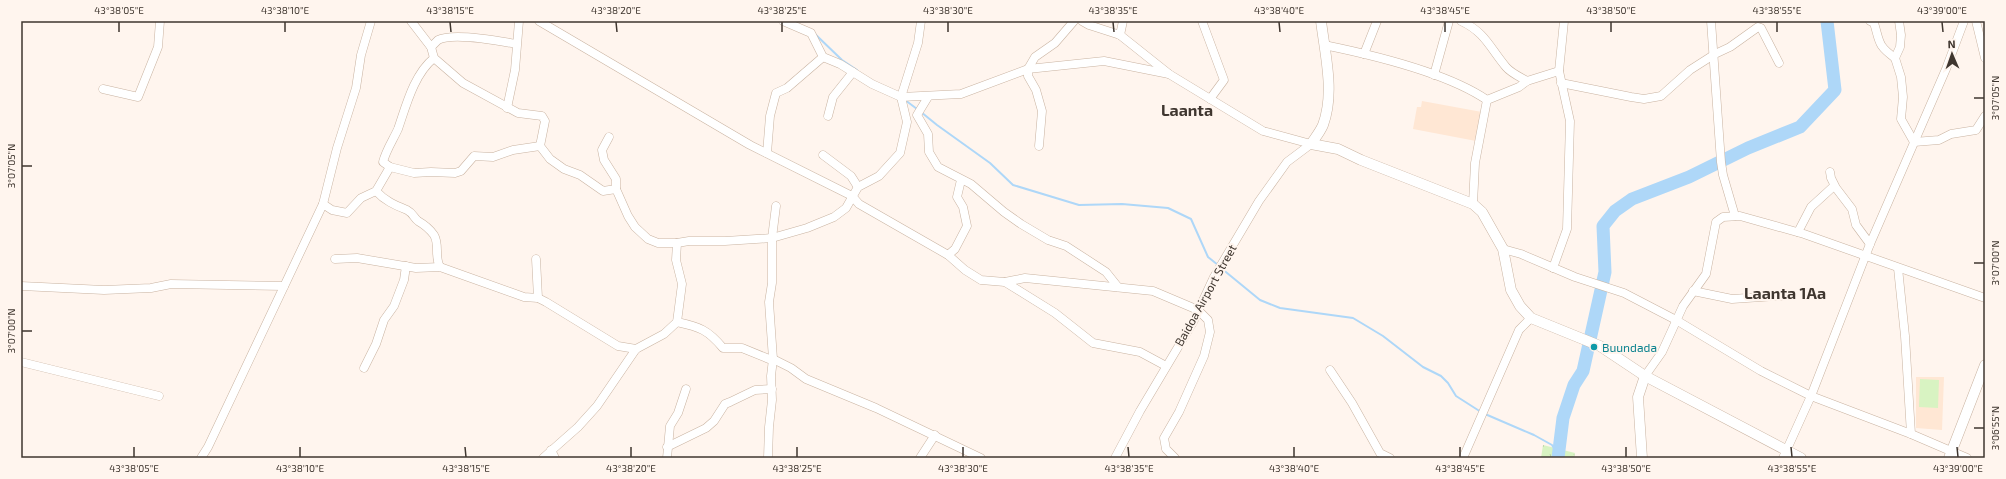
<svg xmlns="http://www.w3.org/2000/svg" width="2006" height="479" font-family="'Exo 2',sans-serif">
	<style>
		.built { fill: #ffe7d4 }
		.grass { fill: url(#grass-tufts) }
		.park { fill: #d8f3c2 }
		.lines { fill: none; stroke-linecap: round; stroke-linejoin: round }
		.stream { stroke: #aed7f8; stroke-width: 2 }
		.river { stroke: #aed7f8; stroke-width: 13 }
		.minor-casing { stroke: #c9b3a1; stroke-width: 9 }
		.major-casing { stroke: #c9b3a1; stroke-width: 11 }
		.minor { stroke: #fff; stroke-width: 8 }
		.major { stroke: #fff; stroke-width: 10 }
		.ticks { fill: none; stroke: #3f362f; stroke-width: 1.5 }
		.culture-dot { fill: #0f9aa8; stroke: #fff5ee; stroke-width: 1.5 }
		.labels { text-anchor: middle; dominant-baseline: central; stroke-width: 4; stroke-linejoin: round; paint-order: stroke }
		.street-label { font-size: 12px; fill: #3f362f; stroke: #fff5ee }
		.culture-label { font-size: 12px; fill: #0d838f; stroke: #fff5ee; text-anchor: start }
		.district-label { font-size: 16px; font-weight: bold; fill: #3f362f; stroke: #fff5ee }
		.neatline { fill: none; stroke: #3f362f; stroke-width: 1.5 }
		.ticks-label { font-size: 10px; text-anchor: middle; fill: #3f362f }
	</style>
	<defs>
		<pattern id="grass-tufts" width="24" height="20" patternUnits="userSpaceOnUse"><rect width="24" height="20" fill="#d8f3c2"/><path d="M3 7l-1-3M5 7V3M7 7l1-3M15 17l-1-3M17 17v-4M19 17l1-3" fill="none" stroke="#bad1a7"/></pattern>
	</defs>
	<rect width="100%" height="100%" fill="#fff5ee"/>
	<g class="built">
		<path d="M1422 101 1482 112 1476 141 1413 129 1417 107H1421Z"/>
		<path d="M1916 377H1944L1942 430 1916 428Z"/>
	</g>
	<path class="grass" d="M1543 445 1575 453 1574 458H1541Z"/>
	<path class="park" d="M1920 379 1939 380 1938 408 1919 407Z"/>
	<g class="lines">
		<g class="stream">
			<path d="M815 34 842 60 857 70"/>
			<path d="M905 100 917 109"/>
			<path d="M921 112 937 125 990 163 1013 185 1079 205 1122 204 1168 208 1191 219 1208 257 1218 265"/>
			<path d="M1221 268 1260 300 1280 308 1353 318 1383 336 1423 367 1441 376 1448 383 1456 396 1481 412"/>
			<path d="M1485 414 1534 435 1552 445 1558 455"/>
		</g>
		<path class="river" d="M1558 458 1563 418 1574 385 1583 371 1605 272 1603 226 1615 211 1632 199 1689 177 1748 148 1800 127 1835 90 1827 21"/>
		<defs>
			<g id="minor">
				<path d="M411 21 431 47 434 58 463 83 518 113 542 116 545 121 540 146 550 159 564 169 580 175 603 191 616 189"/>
				<path d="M539 21 750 145 852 196 859 204 948 255 965 270 981 280 1005 282 1055 313 1093 343 1140 352 1166 366"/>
				<path d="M783 21 811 33 823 57 840 64 872 84 901 97 961 94 1028 69 1104 61 1169 74"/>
				<path d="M1082 21 1089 25 1120 35 1169 74 1263 131 1311 144"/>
				<path d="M1202 21 1224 80 1210 99"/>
				<path d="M1461 21C1485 32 1490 48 1506 67 1511 73 1520 77 1527 81"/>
				<path d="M1711 21 1721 162 1723 175 1735 216"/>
				<path d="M1870 21 1874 23C1880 42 1877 45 1895 58"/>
				<path d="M1899 21 1901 35 1900 47 1895 58 1901 77 1903 97 1901 119 1914 142 1939 140 1951 134 1976 130 1985 116"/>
				<path d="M1976 21 1985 58"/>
				<path d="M1120 35 1123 21"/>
				<path d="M1324 45C1373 55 1446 72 1487 100"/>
				<path d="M431 47C433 45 436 42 438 40 453 32 500 41 516 44"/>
				<path d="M1364 54 1377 21"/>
				<path d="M1434 75 1449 21"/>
				<path d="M1561 83 1631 97 1644 99 1661 96 1690 70 1715 54 1730 47 1758 27 1761 28 1779 63"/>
				<path d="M103 89 138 97 158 47 160 21"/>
				<path d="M928 97 917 115 928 134 929 152 938 167 971 184 1004 212 1021 224 1048 240 1066 246 1106 272 1118 287"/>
				<path d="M1487 100 1519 87 1527 81 1559 71"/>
				<path d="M507 108 515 70 519 21"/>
				<path d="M828 116 833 97 853 72"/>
				<path d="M609 137 602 150 604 160 616 179V189L628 216 635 227 648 239 658 243H677"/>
				<path d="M1039 146 1042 111 1036 90 1028 76V69L1035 57 1055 43 1074 21"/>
				<path d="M767 153 770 116 776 93 787 88 823 57"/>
				<path d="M823 155 851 176 858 187"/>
				<path d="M390 167 383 162C386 150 393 140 398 129 406 106 414 74 434 58"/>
				<path d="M1830 172 1831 178 1836 188 1852 209 1856 225 1870 244"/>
				<path d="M376 191C385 201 395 205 407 210 413 213 414 218 418 221 425 225 429 228 434 235 440 245 434 256 440 267"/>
				<path d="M323 204 337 148 356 88 361 55 371 21"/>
				<path d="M1473 204 1475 163 1487 100"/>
				<path d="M1798 232 1811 207 1834 186"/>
				<path d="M1503 249 1521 254 1575 277 1624 293 1676 320 1761 371 1811 396 1911 434 1967 458"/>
				<path d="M948 255 955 249 967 226 963 207 957 197 961 180"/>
				<path d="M335 259 357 258 416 268 440 267 524 297 538 298 546 302 618 346 636 349"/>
				<path d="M536 259 538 298"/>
				<path d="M1553 268 1567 229 1570 121 1559 71 1564 21"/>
				<path d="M1898 268 1905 336 1911 434"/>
				<path d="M1005 282 1025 278 1153 291 1198 310 1208 320 1210 332 1204 356 1179 412 1164 438 1166 449 1175 458"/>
				<path d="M21 286 104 290 151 288 171 284 284 286"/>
				<path d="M1693 291 1732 299 1791 295"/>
				<path d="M677 322C700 327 708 330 723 348H742L769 359H773L791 368 806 379 876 408 981 458"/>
				<path d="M21 362 159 396"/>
				<path d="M364 368 376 344 384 320 394 306 404 280 406 266"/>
				<path d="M1330 370 1352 403 1380 453 1390 458"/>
				<path d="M1645 376 1662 352 1683 306 1706 274 1716 222 1723 217 1740 216 1804 234 1985 298"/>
				<path d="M667 447 706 428 714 421 725 404 730 402 755 390 772 389"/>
				<path d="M551 450 555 458"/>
				<path d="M201 458 208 447 323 204 332 210 347 213 361 198 376 191 390 167 414 173 431 172 455 173 461 171 474 156 493 157 513 150 540 146"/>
				<path d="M543 458 578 427 597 406 636 349 664 334 677 322 682 284 676 260 677 243 689 241H725L772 238 807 228 834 217 846 208 858 187 879 176 900 153 907 122 901 97 918 43 921 21"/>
				<path d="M667 458 670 426 678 413 686 389"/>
				<path d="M768 458 769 427 772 400 771 376 773 359 769 302 772 283V238L776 206"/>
				<path d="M920 458 935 435"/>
				<path d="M1115 458 1140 411 1193 322 1214 277 1259 201 1287 162 1311 144"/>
				<path d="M1463 458 1519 330 1531 318"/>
				<path d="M1783 458 1811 396 1870 244 1946 69 1964 21"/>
			</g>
			<g id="major">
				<path d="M1321 21C1325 54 1335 93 1323 125 1320 132 1315 138 1311 144L1338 149 1361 160 1473 204 1482 212 1503 249 1511 290 1520 306 1531 318 1600 346 1645 376 1801 458"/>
				<path d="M1642 458 1638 397 1645 376"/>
				<path d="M1949 458 1985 365"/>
			</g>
		</defs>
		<use href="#minor" class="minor-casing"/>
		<use href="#major" class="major-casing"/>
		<use href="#minor" class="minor"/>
		<use href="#major" class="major"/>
	</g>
	<path class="ticks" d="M119 22V32M285 22V32M450 22 451 32M616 22 617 32M782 22V32M948 22V32M1113 22 1114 32M1279 22 1280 32M1445 22V32M1611 22V32M1777 22V32M1942 22 1943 32M1974 98H1984M22 166H32M1974 263H1984M22 331H32M1974 428H1984M134 447V457M300 447V457M465 447 466 457M631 447V457M797 447V457M963 447V457M1128 447 1129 457M1294 447V457M1460 447V457M1626 447V457M1791 447 1792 457M1957 447 1958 457"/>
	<circle class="culture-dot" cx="1594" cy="347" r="4"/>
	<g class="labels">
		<g class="street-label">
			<text transform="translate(1205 295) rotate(-61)">Baidoa Airport Street</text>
		</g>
		<g class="culture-label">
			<text x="1602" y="347">Buundada</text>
		</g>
		<g class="district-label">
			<text x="1187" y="109">Laanta</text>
			<text x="1785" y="292">Laanta 1Aa</text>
		</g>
	</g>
	<rect width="2006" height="479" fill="none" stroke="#fff5ee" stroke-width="44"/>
	<g transform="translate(1952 54) rotate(358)" stroke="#fff5ee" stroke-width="3" paint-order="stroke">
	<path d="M0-3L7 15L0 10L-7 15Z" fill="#3f362f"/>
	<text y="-6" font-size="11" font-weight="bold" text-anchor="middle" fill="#3f362f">N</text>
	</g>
	<rect x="22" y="22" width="1962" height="435" class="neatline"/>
	<g class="ticks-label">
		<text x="119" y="14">43°38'05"E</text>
		<text x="285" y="14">43°38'10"E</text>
		<text x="450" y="14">43°38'15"E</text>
		<text x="616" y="14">43°38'20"E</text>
		<text x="782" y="14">43°38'25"E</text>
		<text x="948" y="14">43°38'30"E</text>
		<text x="1113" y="14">43°38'35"E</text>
		<text x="1279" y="14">43°38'40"E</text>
		<text x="1445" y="14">43°38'45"E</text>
		<text x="1611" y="14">43°38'50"E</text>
		<text x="1777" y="14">43°38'55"E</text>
		<text x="1942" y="14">43°39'00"E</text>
		<text transform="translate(1995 98) rotate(-90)" y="4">3°07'05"N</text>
		<text transform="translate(11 166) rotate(-90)" y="4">3°07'05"N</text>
		<text transform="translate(1995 263) rotate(-90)" y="4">3°07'00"N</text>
		<text transform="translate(11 331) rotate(-90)" y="4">3°07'00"N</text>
		<text transform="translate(1995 428) rotate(-90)" y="4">3°06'55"N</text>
		<text x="134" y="472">43°38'05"E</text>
		<text x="300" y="472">43°38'10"E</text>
		<text x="466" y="472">43°38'15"E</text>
		<text x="631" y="472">43°38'20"E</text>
		<text x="797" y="472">43°38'25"E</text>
		<text x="963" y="472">43°38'30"E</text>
		<text x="1129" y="472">43°38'35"E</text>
		<text x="1294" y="472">43°38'40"E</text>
		<text x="1460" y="472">43°38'45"E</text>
		<text x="1626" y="472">43°38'50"E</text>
		<text x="1792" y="472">43°38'55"E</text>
		<text x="1958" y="472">43°39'00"E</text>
	</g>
</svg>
